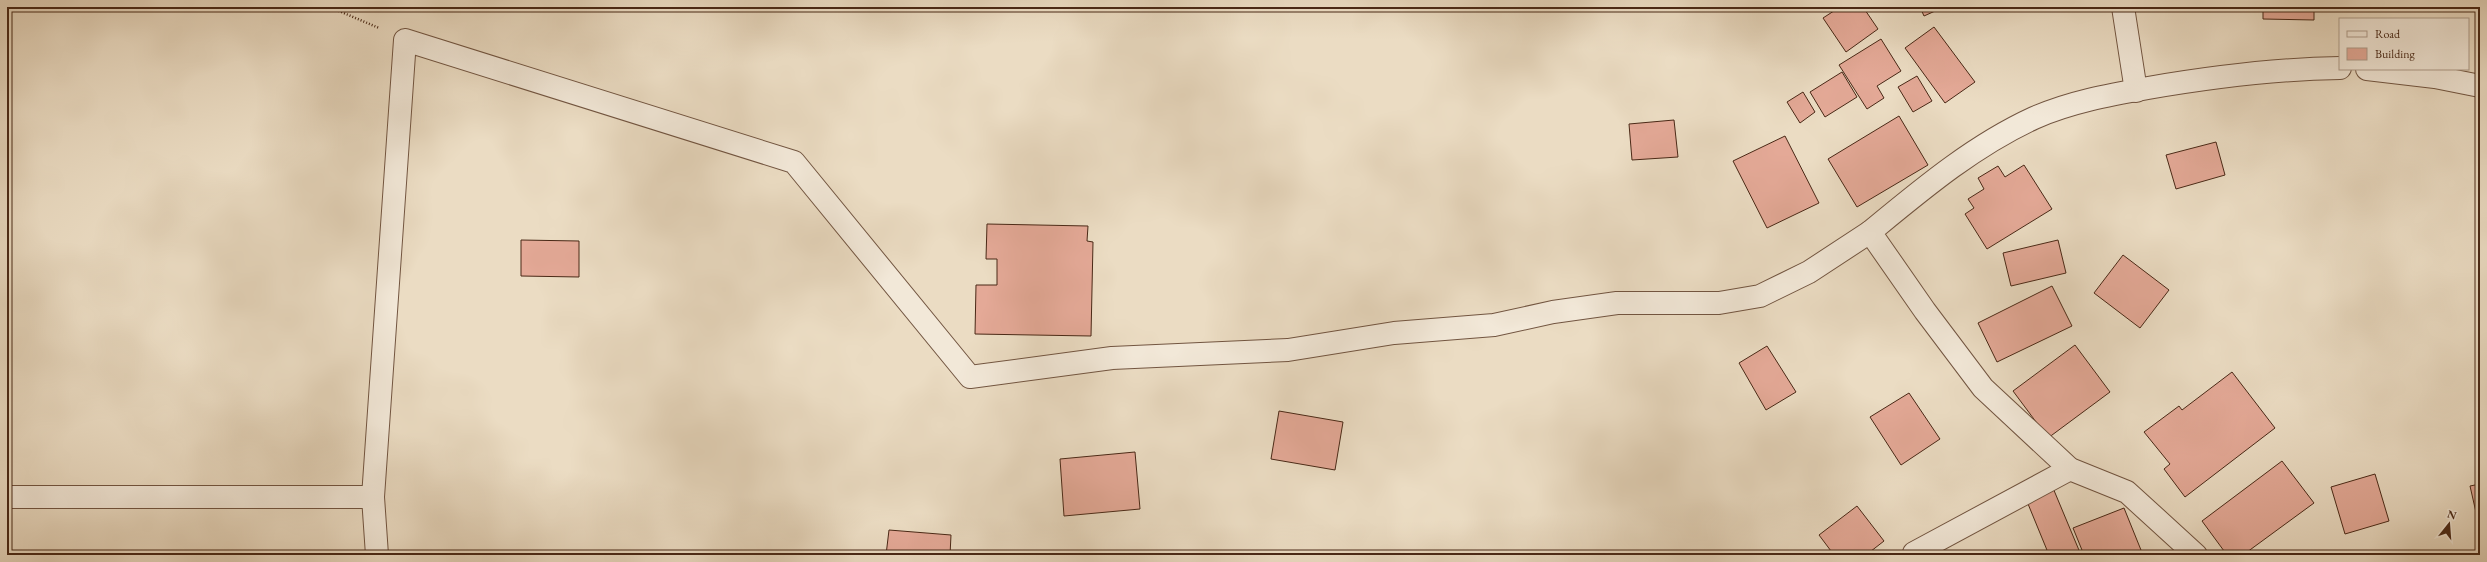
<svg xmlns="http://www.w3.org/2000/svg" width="2487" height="562" font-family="'EB Garamond',serif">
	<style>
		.building { fill: #e4a997; stroke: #492816 }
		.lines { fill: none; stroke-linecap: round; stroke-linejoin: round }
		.street-casing { stroke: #725541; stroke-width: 24 }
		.path { stroke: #492816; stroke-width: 2.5; stroke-dasharray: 1 2; stroke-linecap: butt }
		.street { stroke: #f2e8d8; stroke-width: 22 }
	</style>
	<rect width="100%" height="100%" fill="#ebdcc3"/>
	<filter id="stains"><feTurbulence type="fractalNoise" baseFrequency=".005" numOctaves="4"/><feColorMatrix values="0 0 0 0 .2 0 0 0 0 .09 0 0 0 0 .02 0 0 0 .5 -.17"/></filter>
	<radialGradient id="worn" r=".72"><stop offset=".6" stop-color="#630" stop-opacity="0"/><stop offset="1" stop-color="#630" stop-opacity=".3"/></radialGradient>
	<g class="building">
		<path d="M1840 7H1863L1878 29 1846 52 1823 18Z"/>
		<path d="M1920 7H1944L1924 16Z"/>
		<path d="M2263 7H2314V20L2263 19Z"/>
		<path d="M1934 27 1975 82 1945 103 1905 48Z"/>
		<path d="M1881 39 1901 71 1877 86 1884 98 1867 109 1839 65Z"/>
		<path d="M1842 72 1857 97 1825 117 1810 92Z"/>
		<path d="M1917 76 1932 101 1913 112 1898 87Z"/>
		<path d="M1803 92 1815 112 1800 123 1787 102Z"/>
		<path d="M1899 116 1928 165 1857 207 1828 159Z"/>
		<path d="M1674 120 1678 157 1632 160 1629 124Z"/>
		<path d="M1785 136 1819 203 1767 228 1733 161Z"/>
		<path d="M2216 142 2225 175 2176 189 2166 155Z"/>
		<path d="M2024 165 2052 209 1987 249 1965 214 1974 208 1968 199 1984 189 1978 178 1998 166 2005 177Z"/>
		<path d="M987 224 1088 226 1087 241 1093 242 1091 336 975 334 976 285H997V259H986Z"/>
		<path d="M521 240 579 241V277L521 276Z"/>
		<path d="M2058 240 2066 273 2011 286 2003 253Z"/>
		<path d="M2123 255 2169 290 2140 328 2094 293Z"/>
		<path d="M2052 286 2072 326 1997 362 1978 323Z"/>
		<path d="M2075 345 2110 392 2048 438 2013 391Z"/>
		<path d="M1767 346 1796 392 1766 410 1739 363Z"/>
		<path d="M2232 372 2275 428 2185 497 2164 469 2170 464 2144 432 2179 406 2182 410Z"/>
		<path d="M1909 393 1940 439 1901 465 1870 417Z"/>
		<path d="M1279 411 1343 422 1335 470 1271 459Z"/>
		<path d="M1135 452 1140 509 1064 516 1060 459Z"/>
		<path d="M2282 461 2314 503 2243 555H2227L2202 521Z"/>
		<path d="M2375 474 2389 521 2345 534 2331 487Z"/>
		<path d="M2480 484V530L2470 486Z"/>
		<path d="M2053 488 2081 555H2049L2026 499Z"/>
		<path d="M1857 506 1884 541 1866 555H1834L1819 535Z"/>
		<path d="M2124 508 2143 555H2084L2073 528Z"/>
		<path d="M889 530 951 535 950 555H886Z"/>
	</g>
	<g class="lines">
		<defs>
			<g id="street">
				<path d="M2123 7 2136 91"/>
				<path d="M2367 69 2435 77 2480 86"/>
				<path d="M7 497H373"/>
				<path d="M377 555 373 497 405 40 794 162 970 377 1112 358 1288 350 1394 333 1494 325 1553 312 1617 303H1719L1760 296 1809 272 1870 232"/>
				<path d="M1916 555 1914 553 2070 469"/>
				<path d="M2196 555 2127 492 2070 469 1983 388 1925 311 1870 232C1921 190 1973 146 2034 118 2070 102 2109 95 2148 88 2212 77 2275 69 2340 68"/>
			</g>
		</defs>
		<use href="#street" class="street-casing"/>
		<path class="path" d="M324 7 339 11 379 28"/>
		<use href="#street" class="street"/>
	</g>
	<rect width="2487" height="562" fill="none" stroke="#ebdcc3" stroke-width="24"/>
	<rect x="8" y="8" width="2471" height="546" fill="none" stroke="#492816" stroke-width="2"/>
	<rect x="12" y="12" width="2463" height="538" fill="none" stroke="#492816"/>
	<rect x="2339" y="18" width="130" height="52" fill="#f2e8d8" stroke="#ae9b8a"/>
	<rect x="2347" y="31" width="20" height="6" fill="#f2e8d8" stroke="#ae9b8a"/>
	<text x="2375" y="38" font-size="12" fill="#492816">Road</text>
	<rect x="2347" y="48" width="20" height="12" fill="#e4a997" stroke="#ae9b8a"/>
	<text x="2375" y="58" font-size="12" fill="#492816">Building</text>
	<g transform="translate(2449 524) rotate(17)" stroke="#f2e8d8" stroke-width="3" paint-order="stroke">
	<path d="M0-3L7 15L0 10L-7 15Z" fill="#492816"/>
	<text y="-6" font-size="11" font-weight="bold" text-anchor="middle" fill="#492816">N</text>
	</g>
	<rect width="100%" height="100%" filter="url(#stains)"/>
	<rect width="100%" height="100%" fill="url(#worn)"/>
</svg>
